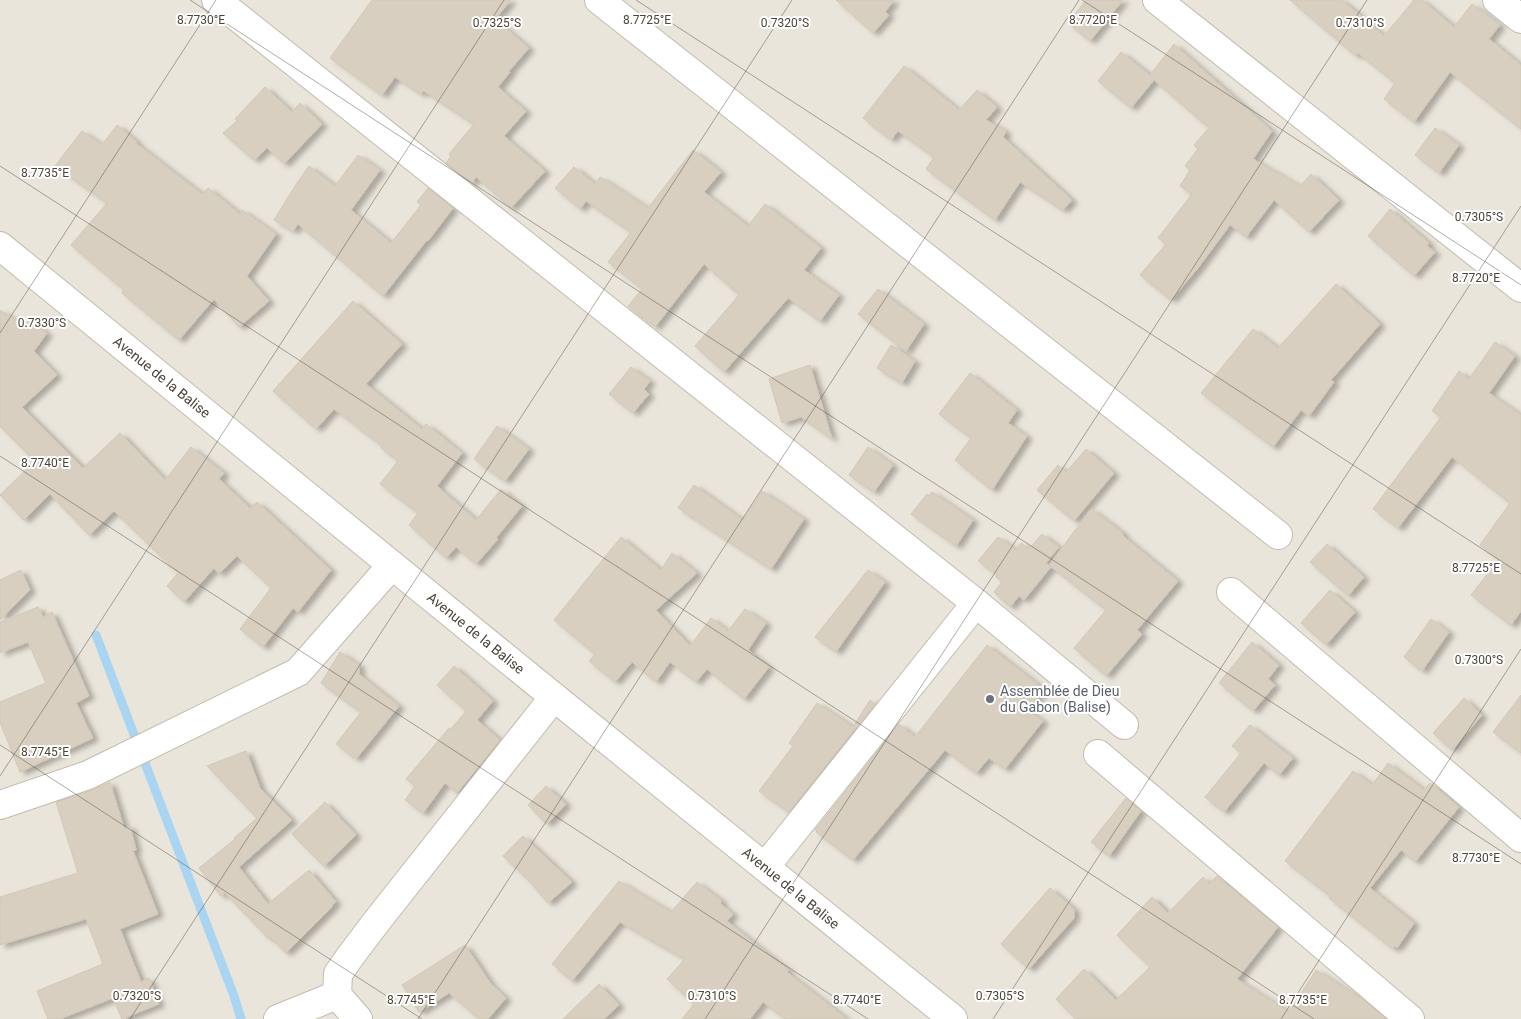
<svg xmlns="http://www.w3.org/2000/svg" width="1521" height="1019" font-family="Roboto,sans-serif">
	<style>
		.residential { fill: #eae5da }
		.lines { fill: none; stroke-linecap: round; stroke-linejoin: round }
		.stream { stroke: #a9d4f2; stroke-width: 9 }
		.building { fill: #d8cfc1; stroke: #d3c7b4; filter: url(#shadow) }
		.minor-casing { stroke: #c2bbae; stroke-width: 30 }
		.tertiary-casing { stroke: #c2bbae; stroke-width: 30 }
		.minor { stroke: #fff; stroke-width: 28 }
		.tertiary { stroke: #fff; stroke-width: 28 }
		.ticks { fill: none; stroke: #4b4439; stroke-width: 1; stroke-opacity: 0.45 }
		.worship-dot { fill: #6b7280; stroke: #fff; stroke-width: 2 }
		.labels { text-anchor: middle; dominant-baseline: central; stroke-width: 4; stroke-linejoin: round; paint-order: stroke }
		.street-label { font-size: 14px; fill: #4b4439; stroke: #fff }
		.worship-label { font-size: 14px; fill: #5b616d; stroke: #fff; text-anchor: start }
		.ticks-label { font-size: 12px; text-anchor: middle; fill: #4b4439; stroke: #fff; stroke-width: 4; stroke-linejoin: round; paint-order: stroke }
	</style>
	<defs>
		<filter id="shadow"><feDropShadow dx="5.5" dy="3" stdDeviation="2.5" flood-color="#0004"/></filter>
	</defs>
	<rect width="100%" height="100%" fill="#f6f3ec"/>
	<rect class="residential" x="0" y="0" width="1521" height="1019"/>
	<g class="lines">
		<path class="stream" d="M96 635 234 996 241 1019"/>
	</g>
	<g class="building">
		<path d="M372 0H511L495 19 529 48 509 71 510 72 498 87 526 111 504 136 545 171 511 208 476 177 472 183 446 163 451 156 449 154 474 124 424 91 421 94 395 77 382 95 330 58Z"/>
		<path d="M836 0H894L885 12 889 15 873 33Z"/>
		<path d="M1086 0H1123L1090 41 1068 23Z"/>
		<path d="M1290 0H1342L1384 36 1414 0H1422L1454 27 1472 4 1500 25 1489 39 1521 65V129L1450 72 1414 122 1384 99 1395 83 1358 53 1356 56Z"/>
		<path d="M1174 44 1272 131 1253 159 1300 186 1311 174 1339 200 1309 232 1274 200 1246 237 1230 225 1198 268 1171 300 1140 275 1166 244 1158 238 1192 194 1180 186 1190 170 1185 166 1198 149 1194 145 1209 128 1154 80 1131 108 1098 81 1121 52 1150 75Z"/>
		<path d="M904 66 959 110 977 90 997 107 986 120 1006 131 1003 137 1072 200 1063 210 1020 182 995 220 926 169 934 157 898 131 891 140 863 118Z"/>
		<path d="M265 87 292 112 300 103 322 124 284 164 267 148 254 160 223 133 237 121 235 119Z"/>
		<path d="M117 125 137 142 136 143 202 194 208 188 240 214 242 210 276 234 247 276 269 301 239 327 214 299 179 340 122 293 124 290 71 245 107 203 55 166 82 131 102 145Z"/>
		<path d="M1435 128 1459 145 1439 173 1415 155Z"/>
		<path d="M693 150 721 172 704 192 748 226 765 204 815 243 821 248 804 270 839 295 820 321 788 298 724 372 695 346 739 295 704 264 655 327 628 306 642 289 608 262 631 232 586 201 580 209 555 188 574 167 595 184 600 177 648 208Z"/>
		<path d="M358 155 380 170 351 210 391 243 421 205 417 202 428 188 453 208 428 241 427 240 383 296 298 224 293 231 274 220 295 186 309 166 335 186Z"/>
		<path d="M1390 209 1429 243 1427 246 1435 252 1414 276 1368 236Z"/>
		<path d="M1336 284 1380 324 1331 380 1334 382 1309 416 1301 410 1273 447 1201 393 1253 329 1278 348Z"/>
		<path d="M878 289 924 324 906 351 858 314Z"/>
		<path d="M353 301 402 344 366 384 422 429 426 424 462 453 437 486 476 520 501 489 522 506 496 538 498 539 476 564 456 547 446 558 409 525 418 513 380 484 398 461 381 448 382 446 334 409 316 429 273 391Z"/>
		<path d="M0 310 25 326 29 320 47 333 34 351 57 375 22 407 83 468 120 433 165 480 191 447 224 473 219 479 250 508 257 502 331 570 298 612 293 608 263 647 240 629 271 588 237 556 219 574 214 568 184 602 167 586 178 573 114 511 89 535 50 494 24 520 0 495 35 461 1 427 0 428Z"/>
		<path d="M1495 342 1515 356 1489 393 1521 415V611L1511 625 1471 595 1499 559 1480 545 1510 503 1452 457 1398 528 1373 509 1441 417 1432 411 1459 371 1469 379Z"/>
		<path d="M891 345 915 361 902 383 877 368Z"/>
		<path d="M810 365 832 439 801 417 782 423 769 379Z"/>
		<path d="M631 367 650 381 644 389 649 394 633 413 609 394Z"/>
		<path d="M970 373 1017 410 1008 423 1027 436 992 490 955 460 971 438 939 414Z"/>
		<path d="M497 426 529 449 505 481 474 459Z"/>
		<path d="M868 447 893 465 874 492 849 475Z"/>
		<path d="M1086 449 1114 473 1074 521 1037 490 1058 465 1066 472Z"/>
		<path d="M694 485 743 520 762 491 804 519 771 569 678 508Z"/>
		<path d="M932 492 973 520 956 546 911 514 927 494 929 496Z"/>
		<path d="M1091 509 1123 533 1122 535 1178 581 1137 630 1142 634 1106 676 1074 648 1106 610 1049 565Z"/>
		<path d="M1042 534 1059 547 1046 563 1051 567 1024 600 1019 596 1010 607 994 592 1002 582 996 577 998 575 978 561 998 537 1016 550 1021 543 1029 549Z"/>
		<path d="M621 537 661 570 672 553 697 573 656 610 690 646 711 618 728 631 745 609 766 623 748 650 769 667 744 699 707 669 696 682 670 662 656 682 632 662 615 682 589 661 595 654 554 620Z"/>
		<path d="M1327 544 1364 577 1348 596 1310 562Z"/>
		<path d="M21 570 30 590 0 620V580Z"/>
		<path d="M868 570 885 582 836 652 815 637Z"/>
		<path d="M1330 590 1355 612 1326 645 1301 623Z"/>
		<path d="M38 607 43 617 52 612 89 696 76 703 93 738 20 772 0 722V702L46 683 28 642 0 653V622Z"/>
		<path d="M1431 619 1449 632 1422 671 1404 657Z"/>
		<path d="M1252 642 1279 665 1268 679 1275 685 1253 711 1219 683Z"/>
		<path d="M987 645 1044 689 1028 710 1043 721 1005 769 989 758 976 773 945 750 853 860 816 832 817 831 815 830 899 724 915 737Z"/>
		<path d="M340 652 359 665V674L399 706 356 759 336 744 361 712 321 683Z"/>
		<path d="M454 666 493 701 477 720 500 740 457 793 445 783 423 813 405 800 415 786 406 779 449 728 451 729 466 711 437 685Z"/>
		<path d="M1521 695V753L1493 732Z"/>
		<path d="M1464 698 1482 715 1452 750 1433 733Z"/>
		<path d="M870 700 875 704 789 812 759 791 793 746 789 743 817 703 853 727Z"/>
		<path d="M1250 725 1293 758 1279 775 1264 763 1224 812 1205 797 1241 753 1232 746Z"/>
		<path d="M246 751 260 788 292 820 239 867 268 904 309 870 336 902 332 905 333 906 286 953 270 937 268 938 225 893 221 896 199 868 235 839 234 838 257 818 207 766Z"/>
		<path d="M1388 763 1424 790 1430 783 1459 807 1415 862 1401 850 1370 888 1414 923 1397 948 1395 946 1393 949 1329 898 1330 896 1285 861 1353 771 1372 785Z"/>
		<path d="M110 782 124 828 130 826 136 850 133 851 158 914 120 929 141 982 149 978 159 1004 122 1019 113 998 60 1019H48L37 991 103 964 86 919 0 945V897L78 873 56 802 93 790Z"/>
		<path d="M546 786 566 804 547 824 528 805Z"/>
		<path d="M1126 798 1141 811 1109 856 1091 842Z"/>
		<path d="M325 802 356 835 324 866 292 834Z"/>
		<path d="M523 836 572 882 548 903 530 882 503 856Z"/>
		<path d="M1217 876 1278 927 1237 979 1289 1012 1316 970 1365 1001 1386 1019H1076L1056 999 1084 969 1116 1000 1150 967 1117 935 1152 897 1168 913 1203 877 1209 884Z"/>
		<path d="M619 881 671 912 697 882 722 901 720 903 733 914 727 921 788 970 787 972 847 1019H785L763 1002 750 1019H682L694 1004 667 979 685 959 620 922 572 981 552 964Z"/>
		<path d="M1050 888 1074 909V918L1029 969 1001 944Z"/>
		<path d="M465 945 491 984 506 998 488 1019H479L449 993 419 1012 402 985Z"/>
		<path d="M599 984 619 1005 604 1019H563Z"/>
	</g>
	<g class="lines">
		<defs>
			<g id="minor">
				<path d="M216 0 976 603 1124 725"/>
				<path d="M599 0 1278 535"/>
				<path d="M1157 0 1521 288"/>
				<path d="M1497 0 1521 19"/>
				<path d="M1231 592 1521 838"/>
				<path d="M1098 754 1410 1019"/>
				<path d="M0 805 88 775 298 672 392 565"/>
				<path d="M765 867 976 603"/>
				<path d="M278 1019 337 995"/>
				<path d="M358 1019 337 995 338 974 349 958 377 921 554 697"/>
			</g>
			<path id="tertiary" d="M0 246 554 697 953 1019"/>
		</defs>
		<use href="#minor" class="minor-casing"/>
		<use href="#tertiary" class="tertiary-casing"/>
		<use href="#minor" class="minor"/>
		<use href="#tertiary" class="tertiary"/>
	</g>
	<path class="ticks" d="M190 0 1521 864M636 0 1521 574M1082 0 1521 285M0 166 1314 1019M0 333 216 0M0 456 868 1019M0 745 422 1019M0 776 504 0M130 1019 792 0M418 1019 1079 0M705 1019 1367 0M993 1019 1521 206M1281 1019 1521 649"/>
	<circle class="worship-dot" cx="990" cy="699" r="5"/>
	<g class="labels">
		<g class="street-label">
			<text transform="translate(162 377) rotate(39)">Avenue de la Balise</text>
			<text transform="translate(476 633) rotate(39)">Avenue de la Balise</text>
			<text transform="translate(791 888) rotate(39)">Avenue de la Balise</text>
		</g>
		<g class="worship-label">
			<text x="1000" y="691">Assemblée de Dieu<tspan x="1000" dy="16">du Gabon (Balise)</tspan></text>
		</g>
	</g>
	<g class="ticks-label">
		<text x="647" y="24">8.7725°E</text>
		<text x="1093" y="24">8.7720°E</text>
		<text x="201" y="24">8.7730°E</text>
		<text x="497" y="27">0.7325°S</text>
		<text x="785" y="27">0.7320°S</text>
		<text x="1360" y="27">0.7310°S</text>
		<text x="45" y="177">8.7735°E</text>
		<text x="1479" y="221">0.7305°S</text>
		<text x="1476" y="282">8.7720°E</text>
		<text x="42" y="327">0.7330°S</text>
		<text x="45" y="467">8.7740°E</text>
		<text x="1476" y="572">8.7725°E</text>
		<text x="1479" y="664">0.7300°S</text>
		<text x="45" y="756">8.7745°E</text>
		<text x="1476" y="862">8.7730°E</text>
		<text x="137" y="1000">0.7320°S</text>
		<text x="712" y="1000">0.7310°S</text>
		<text x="1000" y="1000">0.7305°S</text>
		<text x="411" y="1004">8.7745°E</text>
		<text x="857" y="1004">8.7740°E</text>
		<text x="1303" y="1004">8.7735°E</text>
	</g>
</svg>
